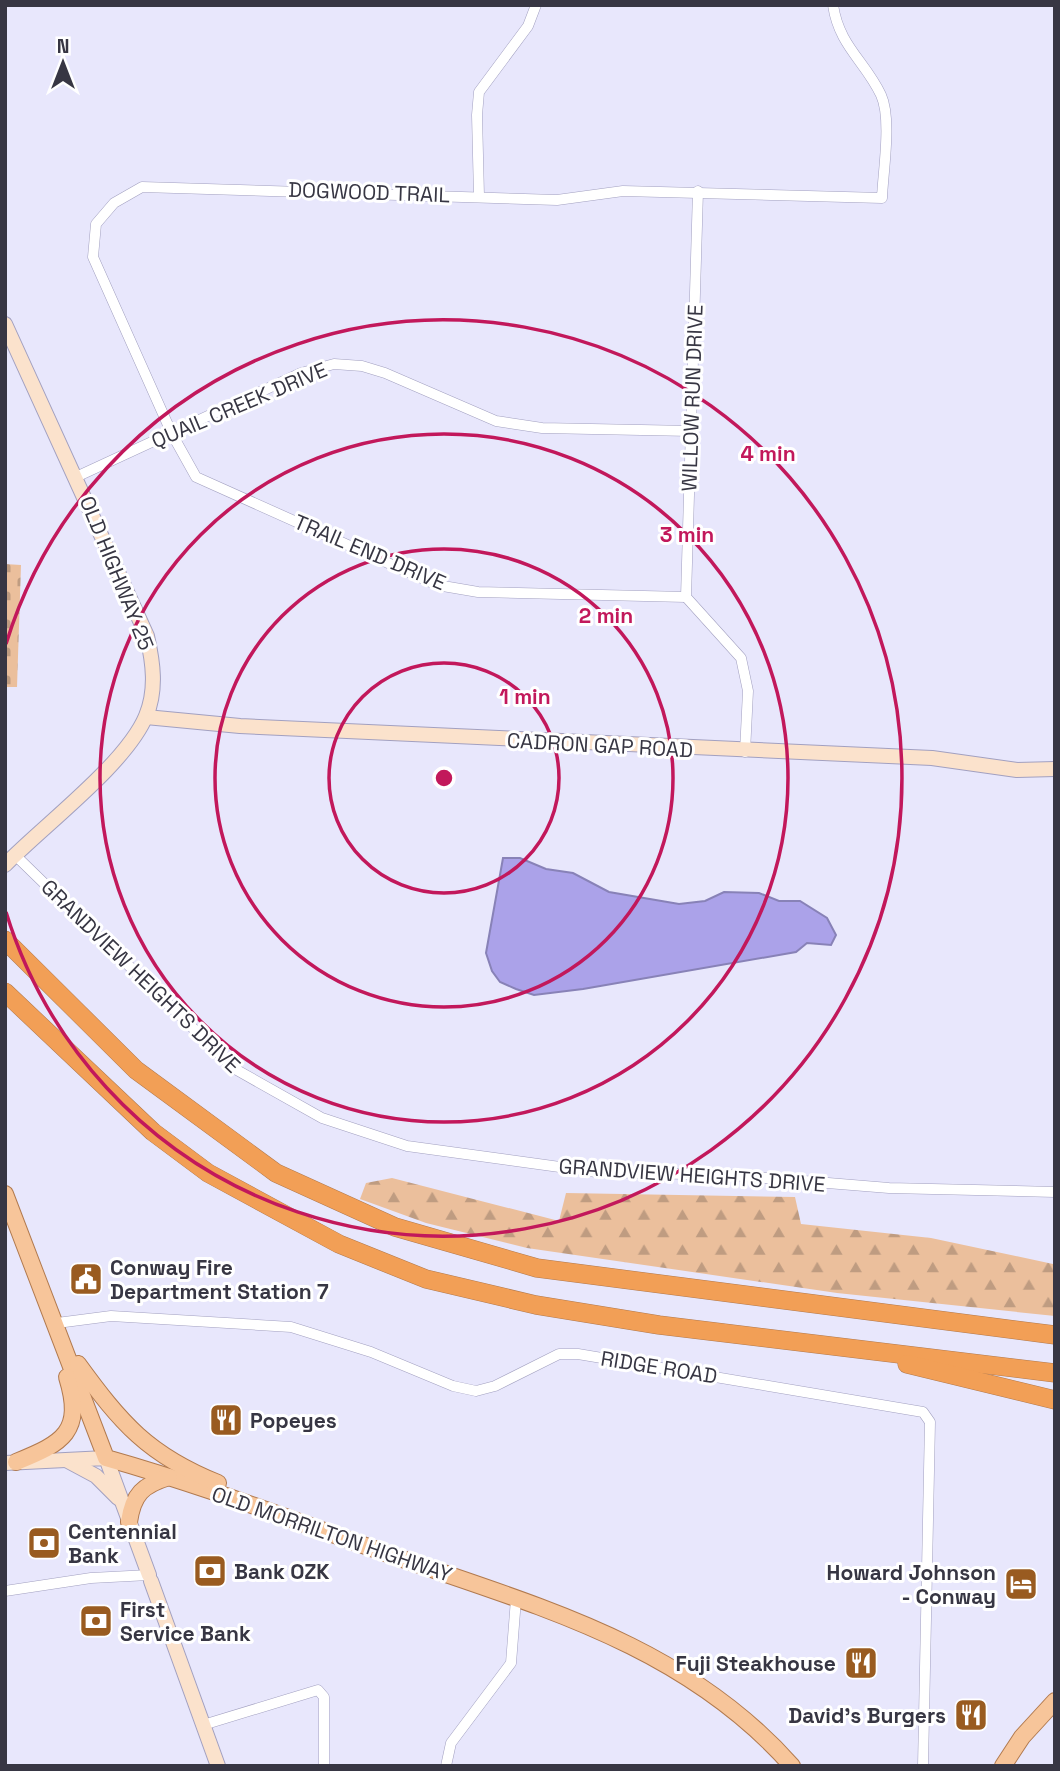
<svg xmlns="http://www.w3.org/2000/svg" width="1060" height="1771" font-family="'Space Grotesk',sans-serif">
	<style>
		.forest { fill: url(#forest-firs) }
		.cemetery { fill: url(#cemetery-stones) }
		.water { fill: #aba2e9; stroke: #8882b7; stroke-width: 2 }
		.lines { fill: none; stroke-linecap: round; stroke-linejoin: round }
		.street-casing { stroke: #a2a0c0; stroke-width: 11 }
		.secondary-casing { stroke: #a2a0c0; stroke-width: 16 }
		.primary-casing { stroke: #b17a4f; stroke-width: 18 }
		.highway-casing { stroke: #b17a4f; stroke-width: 19 }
		.street { stroke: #fff; stroke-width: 10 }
		.secondary { stroke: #fbe2cc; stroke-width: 14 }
		.primary { stroke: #f7c59a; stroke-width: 16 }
		.highway { stroke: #f29f56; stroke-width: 18 }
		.ring { fill: none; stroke: #c2185b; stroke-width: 3.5 }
		.labels { text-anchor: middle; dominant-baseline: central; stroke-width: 6; stroke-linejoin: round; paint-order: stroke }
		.street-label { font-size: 21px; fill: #373643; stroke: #fff }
		.poi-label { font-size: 21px; font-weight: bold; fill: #373643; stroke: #fff; text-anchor: start }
		.centre { fill: #c2185b; stroke: #fff; stroke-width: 3.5 }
		.ring-label { font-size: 21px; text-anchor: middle; font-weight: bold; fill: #c2185b; stroke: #fff; stroke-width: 6; stroke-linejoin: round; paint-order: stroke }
	</style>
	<defs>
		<pattern id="forest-firs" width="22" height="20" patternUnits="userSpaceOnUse" patternTransform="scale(1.75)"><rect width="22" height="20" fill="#ebbf9c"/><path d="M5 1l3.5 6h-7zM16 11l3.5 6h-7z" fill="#bf9c81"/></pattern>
		<pattern id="cemetery-stones" width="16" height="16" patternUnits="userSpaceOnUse" patternTransform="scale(1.75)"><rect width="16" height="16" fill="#ebbf9c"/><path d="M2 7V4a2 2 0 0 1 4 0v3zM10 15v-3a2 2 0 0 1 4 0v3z" fill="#bf9c81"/></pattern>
	</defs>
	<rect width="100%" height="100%" fill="#e8e7fc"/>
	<path class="forest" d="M392 1178 559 1221 566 1193 795 1197 801 1224 931 1238 1053 1264 1055 1261V1316L837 1293 527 1248 426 1223 360 1199 366 1183Z"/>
	<path class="cemetery" d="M5 564 21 565 17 687H5Z"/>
	<path class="water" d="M503 858H520L546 869 573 873 609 892 679 904 705 901 724 892 759 893 779 901H800L827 918 836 935 831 945 807 943 796 952 583 989 534 995 516 989 500 982 492 971 486 953Z"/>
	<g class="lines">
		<defs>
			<g id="street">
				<path d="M698 191 686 597 741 658 748 691 745 752"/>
				<path d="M479 196 477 115 479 92 528 26 536 5"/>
				<path d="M76 477 301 373 334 364 362 366 385 373 496 421 542 428 691 431"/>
				<path d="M686 597 478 592 437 585 196 477 172 434 93 257 96 224 114 203 142 187 557 200 623 191 882 198C883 171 892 119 881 95 865 61 839 46 833 5"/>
				<path d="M15 855 235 1069 322 1118 407 1146 596 1172 730 1175 889 1188 1055 1192"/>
				<path d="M57 1323 111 1316 291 1327 371 1352 453 1386 476 1391 495 1386 559 1354H578L923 1412 930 1422 923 1766"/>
				<path d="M5 1591 91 1578 149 1575 151 1580"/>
				<path d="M203 1725 318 1690 324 1697V1766"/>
				<path d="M446 1766 451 1743 511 1663 516 1599"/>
			</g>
			<g id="secondary">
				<path d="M5 324 147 636C153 662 157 690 146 716 126 764 44 825 5 865"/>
				<path d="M146 717 240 726 932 758 1017 770 1055 769"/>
				<path d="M68 1461 96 1476 118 1498"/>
				<path d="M5 1463 106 1458 149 1575"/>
				<path d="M151 1581 218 1766"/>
			</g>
			<g id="primary">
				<path d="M5 1194 106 1458C202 1485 295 1521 388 1554 536 1606 684 1644 792 1766"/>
				<path d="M78 1364C121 1423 148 1455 218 1483"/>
				<path d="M16 1462C63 1443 84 1432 67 1377"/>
				<path d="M129 1522C133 1494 143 1485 169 1477"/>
				<path d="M1003 1766 1022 1737 1055 1701"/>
			</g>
			<g id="highway">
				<path d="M5 940 136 1070 276 1173 395 1227 537 1268 1055 1335"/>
				<path d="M5 992 153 1132 208 1173 339 1244 426 1279 536 1305 659 1325 1055 1373"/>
				<path d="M907 1364 1055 1400"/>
			</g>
		</defs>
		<use href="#street" class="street-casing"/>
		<use href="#secondary" class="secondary-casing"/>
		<use href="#primary" class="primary-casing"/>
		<use href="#highway" class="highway-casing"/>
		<use href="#street" class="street"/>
		<use href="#secondary" class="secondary"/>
		<use href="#primary" class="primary"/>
		<use href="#highway" class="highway"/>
	</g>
	<g class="ring">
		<circle cx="444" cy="778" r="115"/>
		<circle cx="444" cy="778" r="229"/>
		<circle cx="444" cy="778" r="344"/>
		<path d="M6 644A458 458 0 1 1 6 912"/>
	</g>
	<defs>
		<symbol id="civic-square" viewBox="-11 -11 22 22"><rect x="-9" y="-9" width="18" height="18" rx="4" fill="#995b20" stroke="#fff"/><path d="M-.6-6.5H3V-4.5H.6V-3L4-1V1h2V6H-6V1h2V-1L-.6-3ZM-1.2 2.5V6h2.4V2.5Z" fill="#fff"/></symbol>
		<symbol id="restaurant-square" viewBox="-11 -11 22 22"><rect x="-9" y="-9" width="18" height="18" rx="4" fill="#995b20" stroke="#fff"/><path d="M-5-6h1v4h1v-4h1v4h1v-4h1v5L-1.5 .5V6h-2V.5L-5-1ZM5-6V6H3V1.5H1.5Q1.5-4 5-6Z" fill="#fff"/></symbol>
		<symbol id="bank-square" viewBox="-11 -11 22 22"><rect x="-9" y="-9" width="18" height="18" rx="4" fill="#995b20" stroke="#fff"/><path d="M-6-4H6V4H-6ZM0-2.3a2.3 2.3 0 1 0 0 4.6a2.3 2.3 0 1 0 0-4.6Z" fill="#fff"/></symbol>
		<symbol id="hotel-square" viewBox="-11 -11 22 22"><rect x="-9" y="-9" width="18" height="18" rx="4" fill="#995b20" stroke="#fff"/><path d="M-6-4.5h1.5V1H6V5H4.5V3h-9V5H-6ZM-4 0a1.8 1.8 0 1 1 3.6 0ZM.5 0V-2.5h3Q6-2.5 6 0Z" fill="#fff"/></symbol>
	</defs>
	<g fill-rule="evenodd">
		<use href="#civic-square" x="67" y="1260" width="38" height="38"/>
		<use href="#restaurant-square" x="207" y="1401" width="38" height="38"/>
		<use href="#bank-square" x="25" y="1524" width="38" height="38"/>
		<use href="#bank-square" x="191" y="1552" width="38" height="38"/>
		<use href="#hotel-square" x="1002" y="1565" width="38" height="38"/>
		<use href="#bank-square" x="77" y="1602" width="38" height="38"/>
		<use href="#restaurant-square" x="842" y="1644" width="38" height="38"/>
		<use href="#restaurant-square" x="952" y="1696" width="38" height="38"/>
	</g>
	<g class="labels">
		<g class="street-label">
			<text transform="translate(369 192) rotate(2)">DOGWOOD TRAIL</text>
			<text transform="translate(692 398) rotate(-88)">WILLOW RUN DRIVE</text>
			<text transform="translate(239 405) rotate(-23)">QUAIL CREEK DRIVE</text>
			<text transform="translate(370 552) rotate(23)">TRAIL END DRIVE</text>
			<text transform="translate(117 573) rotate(68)">OLD HIGHWAY 25</text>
			<text transform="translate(600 745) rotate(3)">CADRON GAP ROAD</text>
			<text transform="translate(141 976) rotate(44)">GRANDVIEW HEIGHTS DRIVE</text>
			<text transform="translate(692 1175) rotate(4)">GRANDVIEW HEIGHTS DRIVE</text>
			<text transform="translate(659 1367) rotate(9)">RIDGE ROAD</text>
			<text transform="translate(332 1534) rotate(19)">OLD MORRILTON HIGHWAY</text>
		</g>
		<g class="poi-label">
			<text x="110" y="1267">Conway Fire<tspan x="110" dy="24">Department Station 7</tspan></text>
			<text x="250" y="1420">Popeyes</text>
			<text x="68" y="1531">Centennial<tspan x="68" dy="24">Bank</tspan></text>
			<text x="234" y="1571">Bank OZK</text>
			<text x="996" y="1572" text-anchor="end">Howard Johnson<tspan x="996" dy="24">- Conway</tspan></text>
			<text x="120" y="1609">First<tspan x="120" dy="24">Service Bank</tspan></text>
			<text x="836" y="1663" text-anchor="end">Fuji Steakhouse</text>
			<text x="946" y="1715" text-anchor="end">David's Burgers</text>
		</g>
	</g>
	<circle cx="444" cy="778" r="10" class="centre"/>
	<g class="ring-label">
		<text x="768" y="461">4 min</text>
		<text x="687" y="542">3 min</text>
		<text x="606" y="623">2 min</text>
		<text x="525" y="704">1 min</text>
	</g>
	<rect width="1060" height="1771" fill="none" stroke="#373643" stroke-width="14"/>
	<g transform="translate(63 63)" stroke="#ffffff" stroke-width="5" paint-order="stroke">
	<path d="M0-5L12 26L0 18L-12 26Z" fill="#373643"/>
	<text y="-10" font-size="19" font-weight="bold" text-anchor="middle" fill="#373643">N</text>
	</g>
</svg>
